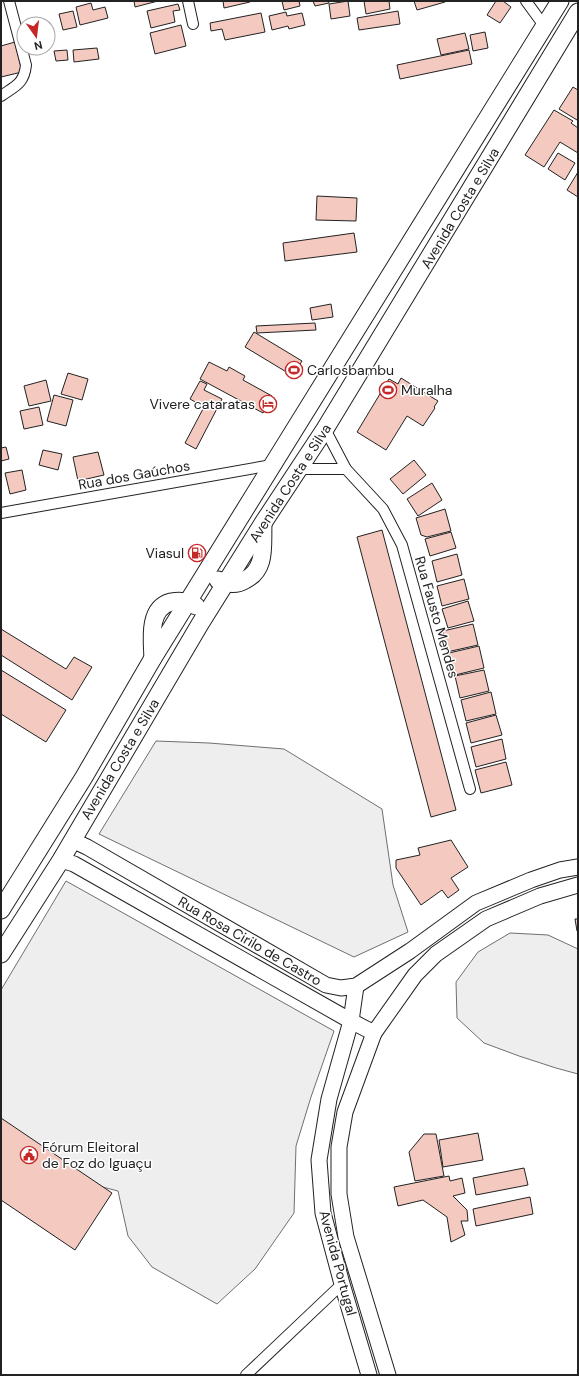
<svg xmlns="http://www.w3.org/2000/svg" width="579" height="1376" font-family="'DM Sans',sans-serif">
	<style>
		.green { fill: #eee; stroke: #6f6f6f }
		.building { fill: #f3c9c0; stroke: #222 }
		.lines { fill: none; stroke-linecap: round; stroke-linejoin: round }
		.minor-casing { stroke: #222; stroke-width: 12 }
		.secondary-casing { stroke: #222; stroke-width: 17 }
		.primary-casing { stroke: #222; stroke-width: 19 }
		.minor { stroke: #fff; stroke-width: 10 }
		.secondary { stroke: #fff; stroke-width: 15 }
		.primary { stroke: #fff; stroke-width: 17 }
		.labels { text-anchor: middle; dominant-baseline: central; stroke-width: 3; stroke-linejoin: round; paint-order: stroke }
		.street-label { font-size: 14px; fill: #222; stroke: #fff }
		.poi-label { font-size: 14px; fill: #222; stroke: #fff; text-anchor: start }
	</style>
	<rect width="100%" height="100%" fill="#fff"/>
	<g class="green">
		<path d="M156 741 209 743 284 749 382 809 393 885 408 932 354 957 99 834Z"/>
		<path d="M66 881 334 1031 311 1097 296 1146 294 1213 255 1269 217 1304 152 1267 128 1236 118 1191 72 1179 1 1119V990Z"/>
		<path d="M510 933 548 935 578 949V1074L556 1068 519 1056 484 1043 457 1018 456 982 478 952Z"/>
	</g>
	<g class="building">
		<path d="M134 1H158L135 7Z"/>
		<path d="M223 1H250V2L224 8Z"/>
		<path d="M282 1H299L300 6 284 10Z"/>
		<path d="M313 1H328L329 3 315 6Z"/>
		<path d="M348 1 350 16 331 19 329 4Z"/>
		<path d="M364 1H389L390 9 366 14Z"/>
		<path d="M414 1H445V2L417 10Z"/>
		<path d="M496 1H503L511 7 500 23 487 15Z"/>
		<path d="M91 3 93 10 105 7 108 18 80 25 76 7Z"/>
		<path d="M178 4 180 10 173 11 175 22 151 28 147 11Z"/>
		<path d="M73 11 77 27 63 30 59 14Z"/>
		<path d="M398 11 400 24 359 30 357 18Z"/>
		<path d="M286 12 287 16 302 13 305 25 289 29 288 26 272 30 269 16Z"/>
		<path d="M261 13 265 32 225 40 222 29 211 31 210 23Z"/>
		<path d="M181 25 186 46 155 54 150 33Z"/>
		<path d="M485 32 488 48 473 51 470 35Z"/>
		<path d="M465 33 469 49 441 55 437 39Z"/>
		<path d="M15 42 22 72 1 77V46Z"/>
		<path d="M97 48 99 59 74 62 73 50Z"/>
		<path d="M67 50 68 60 56 61 54 51Z"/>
		<path d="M469 50 472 64 400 79 397 65Z"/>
		<path d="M573 87 578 90V118L577 120 559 109Z"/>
		<path d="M554 110 573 121 571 123 578 128V153L560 142 544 167 525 155Z"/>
		<path d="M558 153 575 163 565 180 548 169Z"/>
		<path d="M578 172V197L567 190Z"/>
		<path d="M317 196 357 198 356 221 316 220Z"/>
		<path d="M354 233 357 252 285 261 283 243Z"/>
		<path d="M331 304 333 317 312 320 310 308Z"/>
		<path d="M315 323 316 330 257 333 256 326Z"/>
		<path d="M254 332 302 361 293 376 245 347Z"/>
		<path d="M209 362 227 371 229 367 245 376 243 380 272 396 263 413 200 379Z"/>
		<path d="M68 373 88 379 82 400 61 394Z"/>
		<path d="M401 378 438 401 434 407 435 408 423 426 407 416 386 450 357 432 389 379 398 384Z"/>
		<path d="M46 380 51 401 29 406 24 386Z"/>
		<path d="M200 381 207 384 204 390 222 399 196 449 185 443 204 407 190 399Z"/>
		<path d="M54 395 73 400 66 426 47 421Z"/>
		<path d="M39 407 43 425 24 429 20 411Z"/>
		<path d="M6 447 9 459 1 461V448Z"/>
		<path d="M43 450 62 454 58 470 39 465Z"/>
		<path d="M98 452 104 475 78 481 73 457Z"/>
		<path d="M414 460 426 475 403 494 390 479Z"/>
		<path d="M22 470 26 490 10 494 5 473Z"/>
		<path d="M432 483 442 500 418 516 407 499Z"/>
		<path d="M445 509 451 531 427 537 421 535 416 518Z"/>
		<path d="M382 530 456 810 431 817 357 537Z"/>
		<path d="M451 532 456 548 430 556 425 539Z"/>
		<path d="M457 554 462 575 437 582 432 561Z"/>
		<path d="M464 579 469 599 442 606 437 586Z"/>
		<path d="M468 601 474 621 448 628 442 609Z"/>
		<path d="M473 624 478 645 447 652 443 631Z"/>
		<path d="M1 629 66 669 74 657 92 667 72 700 1 655Z"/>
		<path d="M479 646 484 668 455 675 449 653Z"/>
		<path d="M1 670 66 710 46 742 1 714Z"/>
		<path d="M484 670 489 691 460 698 455 676Z"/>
		<path d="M491 692 496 714 466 721 461 700Z"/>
		<path d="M496 715 502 735 471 743 466 723Z"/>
		<path d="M502 739 506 759 476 767 471 747Z"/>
		<path d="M506 762 512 785 481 793 475 770Z"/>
		<path d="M451 840 468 867 451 878 459 890 448 898 442 890 421 905 396 868V860L420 855 418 848Z"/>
		<path d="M575 919H578V931H577Z"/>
		<path d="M1 1118 112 1193 75 1250 1 1200Z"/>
		<path d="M478 1133 483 1160 443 1167 439 1140Z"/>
		<path d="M424 1134H436L444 1176 415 1181 409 1152Z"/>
		<path d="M524 1168 528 1185 476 1195 473 1178Z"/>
		<path d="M449 1176 450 1181 462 1178 465 1193 453 1196 467 1210 468 1221H461L465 1235 451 1242 447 1217 423 1200 398 1206 394 1187Z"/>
		<path d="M530 1197 533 1214 476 1226 473 1209Z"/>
	</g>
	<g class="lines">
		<defs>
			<g id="minor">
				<path d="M188 1 193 24"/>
				<path d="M526 1 545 27"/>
				<path d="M1 96C15 86 24 84 26 65L9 1"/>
				<path d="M325 429 346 469 383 509 402 545 470 789"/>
				<path d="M299 469H346"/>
				<path d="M1 513 272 465"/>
				<path d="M246 1375 342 1284"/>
			</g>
			<g id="secondary">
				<path d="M72 840 87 847 326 985 341 988 356 986 410 951 476 903 531 880 560 870 578 867"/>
				<path d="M61 860 74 864 351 1021 374 1033 415 975 436 954 486 919 540 896 578 885"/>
				<path d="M356 986 351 1021 329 1099 319 1160 323 1213 342 1284 369 1375"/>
				<path d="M374 1033 345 1112 339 1147V1194L346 1237 388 1375"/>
			</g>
			<g id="primary">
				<path d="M218 580C227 584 237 585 245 580 267 569 262 545 263 524"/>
				<path d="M153 658C152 639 148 608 171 602 181 600 188 601 196 606"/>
				<path d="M1 910 84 777 153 658 560 1"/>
				<path d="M1 954 61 860 200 624 263 523 325 429 578 12"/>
			</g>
		</defs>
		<use href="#minor" class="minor-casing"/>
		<use href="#secondary" class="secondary-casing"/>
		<use href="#primary" class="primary-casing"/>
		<use href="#minor" class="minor"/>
		<use href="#secondary" class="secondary"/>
		<use href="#primary" class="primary"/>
	</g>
	<defs>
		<symbol id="stadium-ring" viewBox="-11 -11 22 22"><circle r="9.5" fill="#fff" stroke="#c62828" stroke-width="1.5"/><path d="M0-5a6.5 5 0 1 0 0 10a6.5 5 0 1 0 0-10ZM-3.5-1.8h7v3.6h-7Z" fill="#c62828"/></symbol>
		<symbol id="hotel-ring" viewBox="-11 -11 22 22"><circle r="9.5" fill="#fff" stroke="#c62828" stroke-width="1.5"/><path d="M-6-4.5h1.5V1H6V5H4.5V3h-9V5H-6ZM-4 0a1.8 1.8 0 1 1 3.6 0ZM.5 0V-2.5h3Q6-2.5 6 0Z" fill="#c62828"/></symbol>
		<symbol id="fuel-ring" viewBox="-11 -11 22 22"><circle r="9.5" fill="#fff" stroke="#c62828" stroke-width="1.5"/><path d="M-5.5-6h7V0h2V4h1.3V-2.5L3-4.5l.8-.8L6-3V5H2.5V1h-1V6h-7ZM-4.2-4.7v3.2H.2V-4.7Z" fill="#c62828"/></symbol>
		<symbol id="civic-ring" viewBox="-11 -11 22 22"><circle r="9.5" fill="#fff" stroke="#c62828" stroke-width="1.5"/><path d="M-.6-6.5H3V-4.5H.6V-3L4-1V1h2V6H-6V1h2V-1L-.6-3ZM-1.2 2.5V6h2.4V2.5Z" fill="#c62828"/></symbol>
	</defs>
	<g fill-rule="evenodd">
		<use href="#stadium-ring" x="284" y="360" width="20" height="20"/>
		<use href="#stadium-ring" x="378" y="380" width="20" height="20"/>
		<use href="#hotel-ring" x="258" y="394" width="20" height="20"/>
		<use href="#fuel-ring" x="187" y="543" width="20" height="20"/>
		<use href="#civic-ring" x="19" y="1145" width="20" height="20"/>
	</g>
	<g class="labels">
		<g class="street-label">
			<text transform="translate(460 208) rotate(-59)">Avenida Costa e Silva</text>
			<text transform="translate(134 475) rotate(-10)">Rua dos Gaúchos</text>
			<text transform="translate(290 483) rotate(-57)">Avenida Costa e Silva</text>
			<text transform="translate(437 617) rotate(74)">Rua Fausto Mendes</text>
			<text transform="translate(120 759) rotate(-59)">Avenida Costa e Silva</text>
			<text transform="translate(250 941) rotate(30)">Rua Rosa Cirilo de Castro</text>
			<text transform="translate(338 1263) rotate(75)">Avenida Portugal</text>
		</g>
		<g class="poi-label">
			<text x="307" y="370">Carlosbambu</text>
			<text x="401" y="390">Muralha</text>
			<text x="255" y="404" text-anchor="end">Vivere cataratas</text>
			<text x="184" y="553" text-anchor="end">Viasul</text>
			<text x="42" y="1147">Fórum Eleitoral<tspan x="42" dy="16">de Foz do Iguaçu</tspan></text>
		</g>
	</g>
	<rect width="579" height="1376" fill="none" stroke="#222222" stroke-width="4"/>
	<g transform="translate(36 36) rotate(166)"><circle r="19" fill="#ffffff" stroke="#a7a7a7"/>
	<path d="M0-3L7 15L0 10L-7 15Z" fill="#c62828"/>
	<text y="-6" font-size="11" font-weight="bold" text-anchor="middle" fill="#222222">N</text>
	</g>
</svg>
